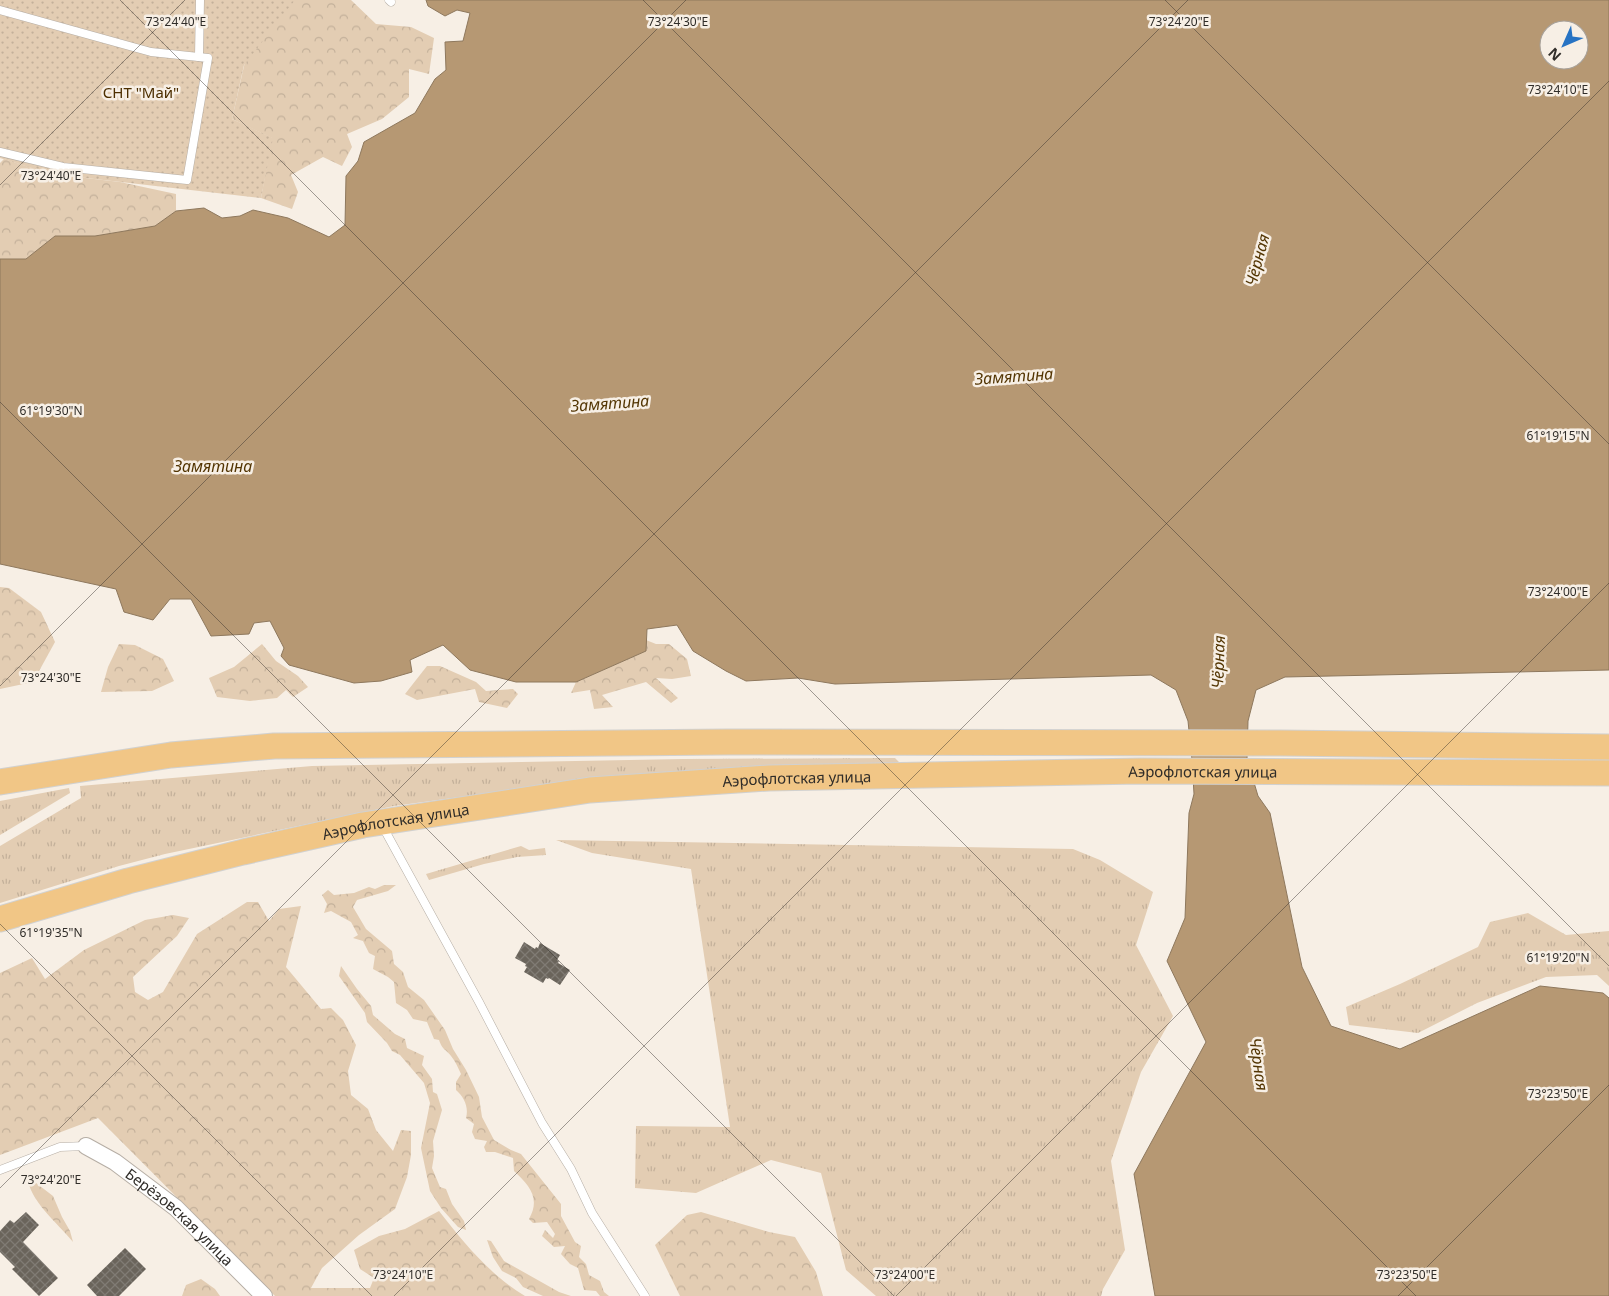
<svg xmlns="http://www.w3.org/2000/svg" width="1609" height="1296" font-family="'Noto Sans',sans-serif">
	<style>
		.grass { fill: url(#grass-tufts) }
		.forest { fill: url(#forest-crowns) }
		.garden { fill: url(#garden-dots) }
		.water { fill: #b69873; stroke: #8e785d; fill-rule: evenodd }
		.building { fill: url(#building-cross-hatch) }
		.lines { fill: none; stroke-linecap: round; stroke-linejoin: round }
		.lane-casing { stroke: #b6aea5; stroke-width: 9 }
		.street-casing { stroke: #b6aea5; stroke-width: 18 }
		.primary-casing { stroke: #d1d1d0; stroke-width: 27 }
		.lane { stroke: #fff; stroke-width: 8 }
		.street { stroke: #fff; stroke-width: 16 }
		.primary { stroke: #f1c686; stroke-width: 25 }
		.ticks { fill: none; stroke: #302d29; stroke-width: 1; stroke-opacity: 0.45 }
		.labels { text-anchor: middle; dominant-baseline: central; stroke-width: 5; stroke-linejoin: round; paint-order: stroke }
		.park-label { font-size: 15px; fill: #4d2f00; stroke: #f7efe5 }
		.street-label { font-size: 15px; fill: #302d29; stroke: #f7efe5 }
		.water-label { font-size: 16px; font-style: italic; fill: #533503; stroke: #f7efe5 }
		.ticks-label { font-size: 12px; text-anchor: middle; fill: #302d29; stroke: #f7efe5; stroke-width: 5; stroke-linejoin: round; paint-order: stroke }
	</style>
	<defs>
		<pattern id="grass-tufts" width="24" height="20" patternUnits="userSpaceOnUse" patternTransform="scale(1.25)"><rect width="24" height="20" fill="#e3cdb3"/><path d="M3 7l-1-3M5 7V3M7 7l1-3M15 17l-1-3M17 17v-4M19 17l1-3" fill="none" stroke="#c3b09a"/></pattern>
		<pattern id="forest-crowns" width="20" height="18" patternUnits="userSpaceOnUse" patternTransform="scale(1.25)"><rect width="20" height="18" fill="#e3cdb3"/><path d="M2 6a3 3 0 1 1 6 0M12 15a3 3 0 1 1 6 0" fill="none" stroke="#c3b09a"/></pattern>
		<pattern id="garden-dots" width="8" height="8" patternUnits="userSpaceOnUse" patternTransform="scale(1.25)"><rect width="8" height="8" fill="#e3cdb3"/><path d="M2 2h.1M6 6h.1" fill="none" stroke="#c3b09a" stroke-width="1.8" stroke-linecap="round"/></pattern>
		<pattern id="building-cross-hatch" width="8" height="8" patternUnits="userSpaceOnUse" patternTransform="scale(1.25)"><rect width="8" height="8" fill="#6a645b"/><path d="M0 0l8 8M0 8l8-8" fill="none" stroke="#807b74"/></pattern>
	</defs>
	<rect width="100%" height="100%" fill="#f7efe5"/>
	<g class="grass">
		<path d="M895 758 900 763 556 784 394 806 165 854 119 866 0 903V846L81 798 80 786 312 766 683 759Z"/>
		<path d="M69 788 70 793 0 835V801Z"/>
		<path d="M556 840 1073 849 1100 860 1153 892 1136 945 1173 1016 1141 1072 1111 1161 1125 1250 1103 1289 1101 1296H876L846 1270 821 1173 771 1160 696 1193 635 1188 636 1126 730 1127 691 869 592 853Z"/>
		<path d="M521 846 529 850 545 848 546 855 517 857 484 864 429 880 426 874Z"/>
		<path d="M1528 913 1566 935 1609 931V986L1597 975 1546 977 1477 1003 1418 1033 1349 1025 1346 1007 1400 984 1478 947 1490 922Z"/>
	</g>
	<g class="forest">
		<path d="M259 0H351L376 24 411 27 434 38 429 74 409 69V97L382 119 347 134 352 147 342 166 323 157 291 175 298 192 292 209 261 198 272 138 232 119Z"/>
		<path d="M4 159 51 174 120 182 176 194V211L155 226 95 236H55L26 259 1 260 0 259V163Z"/>
		<path d="M0 587 9 588 41 612 55 642 33 682 0 689Z"/>
		<path d="M646 640 656 644H669L687 659 691 676 672 679 656 678 678 698 671 703 646 682 602 695 613 707 594 709 590 690 571 693 576 682 646 651Z"/>
		<path d="M119 644 135 645 163 659 174 681 152 691 101 692 108 667Z"/>
		<path d="M262 644 276 661 298 676 308 687 293 697 286 690 277 698 250 701 217 697 209 678 234 667Z"/>
		<path d="M427 666H440L476 682 486 691 513 689 518 694 507 708 479 702 475 689 417 700 405 694Z"/>
		<path d="M384 885H396L388 891 357 900 353 907 366 929 392 951 394 964 403 972 408 987 424 1000 445 1030 453 1049 466 1070 479 1097 482 1117 494 1140 511 1150 521 1154 561 1204V1216L575 1242 581 1246 579 1257 586 1264 589 1275 600 1281 604 1292 609 1296H600L596 1291 584 1290 578 1268 570 1264 561 1254 565 1246 554 1247 542 1236 545 1230 553 1238 555 1234 547 1222 533 1223 529 1219C541 1198 529 1185 514 1171L513 1158 495 1152H486L484 1147 487 1141 475 1139 472 1132 474 1124 466 1118C469 1107 464 1097 456 1090V1082L461 1074C458 1068 456 1062 451 1056 445 1048 443 1051 439 1040L434 1039 427 1022 413 1019 407 1010 396 1003 394 982 388 977 373 969 375 956 369 953 363 941 353 938 358 935 351 922 331 911 324 913 327 904 322 895 328 890 334 895 354 893 369 887 375 889Z"/>
		<path d="M247 902H258L269 921 279 909 301 906 286 967 321 1009 331 1008 343 1020 356 1045 348 1071 351 1095 368 1109 376 1130 393 1151 401 1130 411 1131V1155L407 1177 395 1209 359 1235 322 1268 311 1288H370L374 1278 360 1269 354 1250 379 1236 405 1229 439 1211C464 1243 490 1275 525 1296H275L98 1118 0 1155V973L32 958 45 979 84 950 145 920 173 915 189 918 177 936 133 977 135 992 148 1000 163 992 197 934Z"/>
		<path d="M341 966 357 989 371 1006 373 1015 395 1034 405 1039 407 1048 424 1056 422 1065 432 1079 433 1092 437 1094 442 1110 433 1141 434 1156 432 1168 440 1187 446 1189 452 1204 464 1221 466 1230 458 1227 441 1208 430 1191 421 1148 430 1103 424 1083 400 1055 392 1051 387 1043 367 1022 365 1013 339 976Z"/>
		<path d="M27 1176 53 1196 62 1217 70 1231 73 1242C57 1222 30 1202 27 1176Z"/>
		<path d="M701 1212 769 1232 795 1237 816 1272 823 1296H680L655 1245 687 1215Z"/>
		<path d="M487 1240 491 1241 504 1261 559 1292 571 1296H543L523 1287 516 1278 502 1271 493 1257Z"/>
		<path d="M201 1279 215 1289 220 1296H182L186 1285Z"/>
	</g>
	<path class="garden" d="M0 0H295L244 65 232 119 273 138 261 198 51 174 0 158Z"/>
	<path class="water" d="M426 0H1609V670L1285 677 1256 690 1248 721 1247 759 1258 796 1270 813 1302 967 1331 1026 1400 1049 1540 986 1603 993 1609 998V1296H1155L1134 1174 1206 1042 1167 961 1185 918 1189 813 1194 794 1192 760 1188 721 1176 690 1151 675 835 684 798 678 746 681 726 671 693 651 677 625 647 629 646 651 576 682H516L470 670 443 645 410 660 412 672 381 681 354 683 289 665 281 656 284 648 270 621 254 623 249 634 211 636 191 599H170L153 620 124 612 116 589 0 564V259H26L55 236H95L155 226 176 211 204 208 222 218 240 216 253 210 288 218 329 237 345 225 346 176 358 161 364 142 415 113 435 79 446 70 445 42 463 41 470 13 457 10 445 16 428 6ZM1549 30H1579V60H1549Z"/>
	<g class="building">
		<path d="M524 942 535 949 536 947 538 948 540 943 560 955 557 960 559 961 558 963 570 970 560 985 549 978 548 979 546 978 543 983 524 972 527 967 525 966 526 964 515 958Z"/>
		<path d="M26 1212 39 1225 23 1242 58 1278 39 1296 12 1269 15 1267 0 1252V1231L10 1220 14 1223Z"/>
		<path d="M125 1248 146 1269 119 1296H97L87 1285Z"/>
	</g>
	<g class="lines">
		<defs>
			<g id="lane">
				<path d="M389 0 391 2"/>
				<path d="M0 10 151 52 208 58 187 180 63 167 0 152"/>
				<path d="M199 57 200 0"/>
				<path d="M383 827 479 1002 542 1123 571 1169 592 1213 645 1296"/>
				<path d="M0 1170 60 1147 86 1146"/>
			</g>
			<g id="street">
				<path id="s1" d="M86 1146 115 1162 176 1208 264 1296"/>
			</g>
			<g id="primary">
				<path d="M0 782 171 755 274 746 727 742 1281 743 1609 747"/>
				<path id="s2" d="M0 919 128 881 243 852 363 825 590 790 769 778 1140 771 1609 773"/>
			</g>
		</defs>
		<use href="#lane" class="lane-casing"/>
		<use href="#street" class="street-casing"/>
		<use href="#primary" class="primary-casing"/>
		<use href="#lane" class="lane"/>
		<use href="#street" class="street"/>
		<use href="#primary" class="primary"/>
	</g>
	<path class="ticks" d="M120 0 1416 1296M643 0 1609 966M1165 0 1609 444M0 185 185 0M0 402 894 1296M0 686 686 0M0 924 372 1296M0 1188 1188 0M394 1296 1609 81M896 1296 1609 583M1398 1296 1609 1085"/>
	<g class="labels">
		<g class="park-label">
			<text x="141" y="92">СНТ "Май"</text>
		</g>
		<g class="street-label">
			<text stroke="none"><textPath href="#s2" startOffset="1218">Аэрофлотская улица</textPath></text>
			<text stroke="none"><textPath href="#s2" startOffset="812">Аэрофлотская улица</textPath></text>
			<text stroke="none"><textPath href="#s2" startOffset="408">Аэрофлотская улица</textPath></text>
			<text stroke="none"><textPath href="#s1" startOffset="118">Берёзовская улица</textPath></text>
		</g>
		<g class="water-label">
			<text transform="translate(1257 260) rotate(-75)">Чёрная</text>
			<text transform="translate(1014 376) rotate(-4)">Замятина</text>
			<text transform="translate(610 403) rotate(-4)">Замятина</text>
			<text x="213" y="466">Замятина</text>
			<text transform="translate(1218 662) rotate(-88)">Чёрная</text>
			<text transform="translate(1259 1064) rotate(82)">Чёрная</text>
		</g>
	</g>
	<g class="ticks-label">
		<text x="176" y="26">73°24'40"E</text>
		<text x="678" y="26">73°24'30"E</text>
		<text x="1179" y="26">73°24'20"E</text>
		<text x="1558" y="94">73°24'10"E</text>
		<text x="51" y="180">73°24'40"E</text>
		<text x="51" y="415">61°19'30"N</text>
		<text x="1558" y="440">61°19'15"N</text>
		<text x="1558" y="596">73°24'00"E</text>
		<text x="51" y="682">73°24'30"E</text>
		<text x="51" y="937">61°19'35"N</text>
		<text x="1558" y="962">61°19'20"N</text>
		<text x="1558" y="1098">73°23'50"E</text>
		<text x="51" y="1184">73°24'20"E</text>
		<text x="403" y="1279">73°24'10"E</text>
		<text x="905" y="1279">73°24'00"E</text>
		<text x="1407" y="1279">73°23'50"E</text>
	</g>
	<g transform="translate(1564 45) rotate(225)"><circle r="24" fill="#f7efe5" stroke="#a7a19a"/>
	<path d="M0-4L9 19L0 12L-9 19Z" fill="#2773c3"/>
	<text y="-8" font-size="14" font-weight="bold" text-anchor="middle" fill="#302d29">N</text>
	</g>
</svg>
